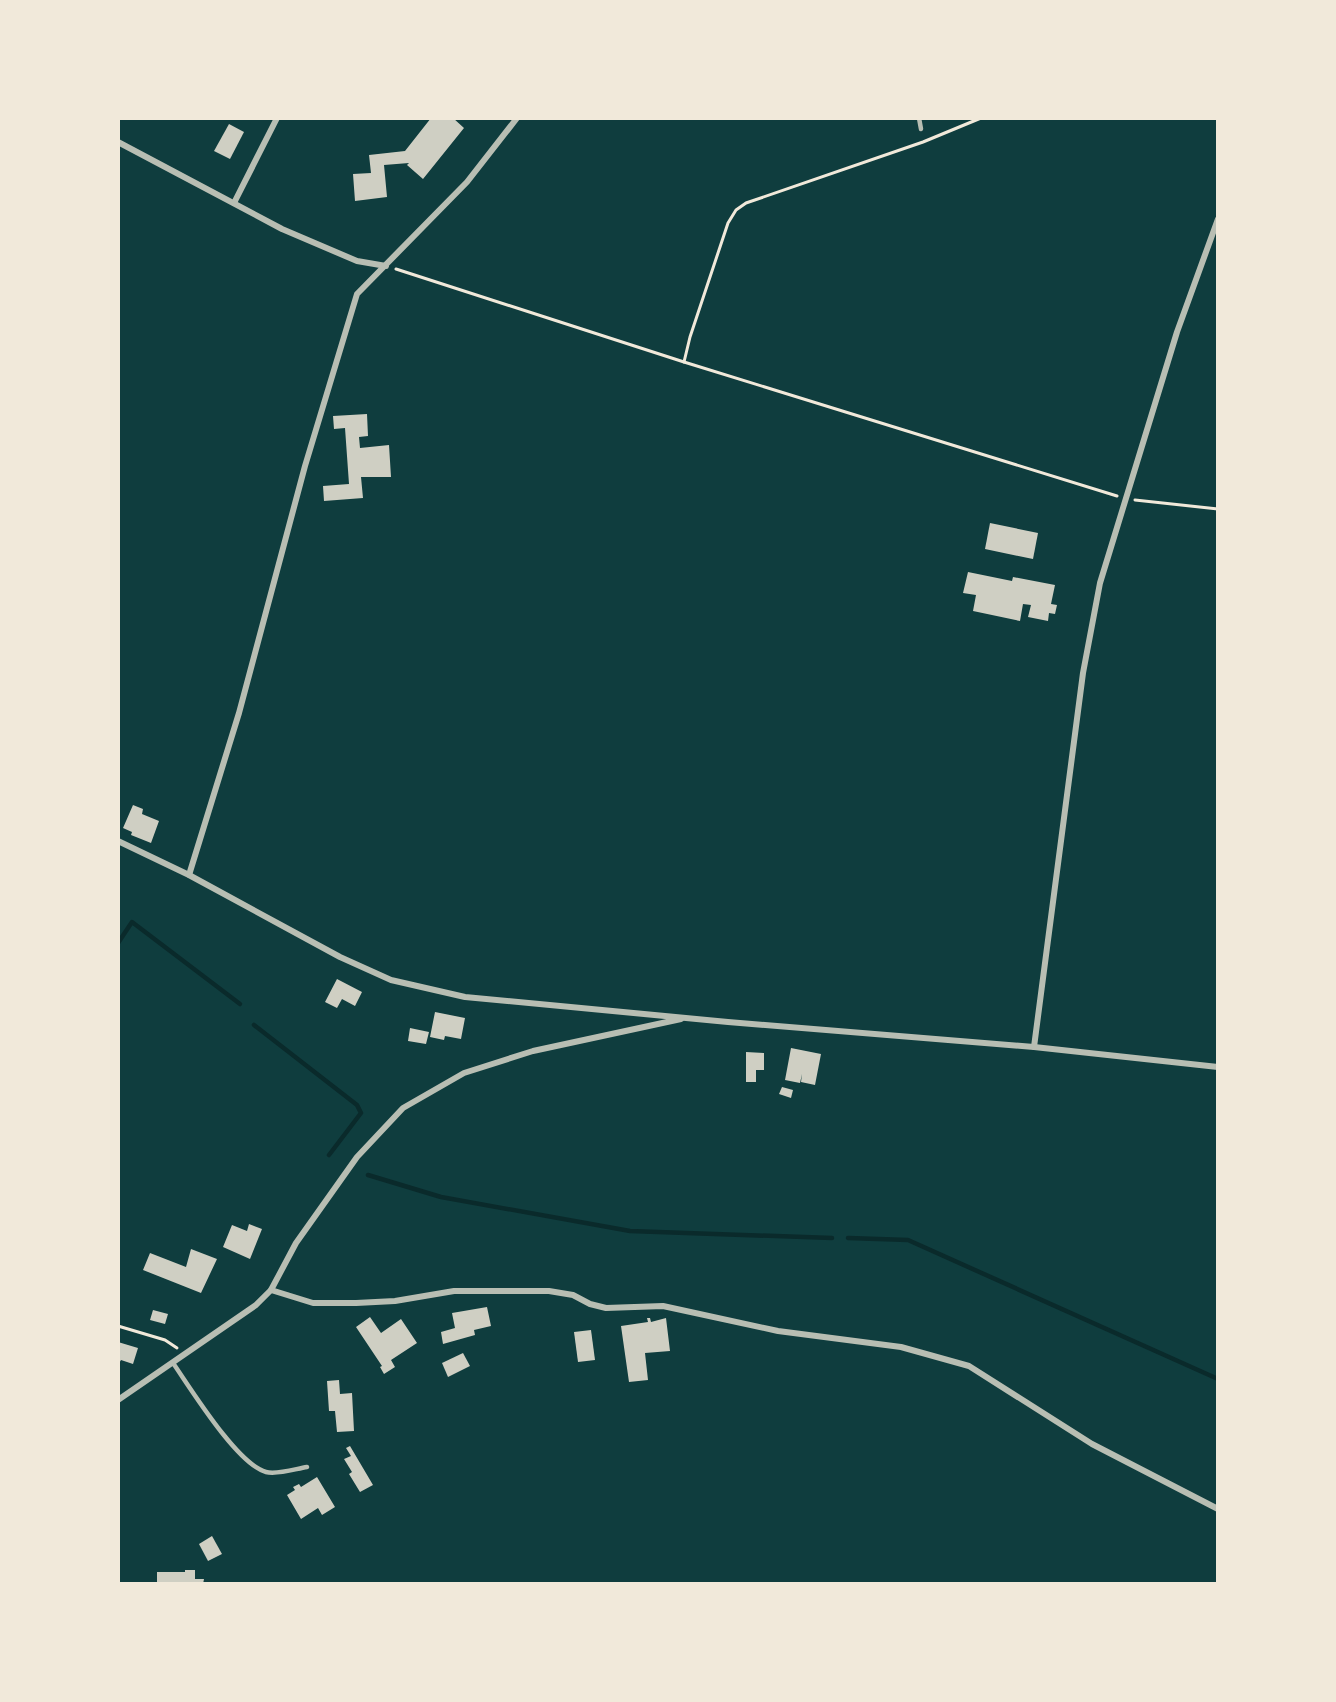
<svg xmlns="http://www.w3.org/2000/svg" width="1336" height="1702" font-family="Poppins,sans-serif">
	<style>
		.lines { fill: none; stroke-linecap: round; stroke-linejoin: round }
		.stream { stroke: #0a2a2b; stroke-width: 4.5 }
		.building { fill: #cfcfc3 }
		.path { stroke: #f1e9da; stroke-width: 3 }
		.service { stroke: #b8beb3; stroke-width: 4.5 }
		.minor { stroke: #b8beb3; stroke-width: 6 }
	</style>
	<rect width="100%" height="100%" fill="#0f3d3e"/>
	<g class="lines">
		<g class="stream">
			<path d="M118 943 132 922 240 1004"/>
			<path d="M254 1025 357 1105 361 1113 329 1155"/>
			<path d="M368 1175 441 1197 630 1231 832 1238"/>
			<path d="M848 1238 908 1240 1218 1379"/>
		</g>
	</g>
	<g class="building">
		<path d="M431 118H453L464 128 423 179 407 165 409 163 384 165 387 197 355 201 353 174 371 173 369 155 405 151Z"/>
		<path d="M229 124 244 132 230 159 214 151Z"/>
		<path d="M367 414 368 436 359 437 360 448 389 445 391 477H361L363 498 324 501 323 486 349 484 345 428 334 429 333 416Z"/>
		<path d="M990 523 1038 533 1033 559 985 549Z"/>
		<path d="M968 572 1012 581 1013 577 1055 585 1051 604 1057 605 1055 614 1049 613 1048 621 1028 617 1031 605 1023 604 1020 621 973 611 976 595 963 593Z"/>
		<path d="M133 805 143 809 142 814 159 821 151 843 131 835 132 832 123 828Z"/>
		<path d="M337 979 362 992 355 1006 342 999 337 1008 325 1002Z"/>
		<path d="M435 1012 465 1018 461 1039 445 1036 444 1040 430 1037Z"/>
		<path d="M410 1028 429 1032 426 1044 408 1041Z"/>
		<path d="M791 1048 821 1054 815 1085 801 1082 802 1074 800 1083 785 1080Z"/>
		<path d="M746 1052 764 1053V1070H756V1082H746Z"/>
		<path d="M782 1087 793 1090 791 1098 779 1094Z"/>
		<path d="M249 1224 262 1229 250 1259 223 1247 232 1225 247 1231Z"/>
		<path d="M191 1249 217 1259 201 1293 143 1270 150 1253 186 1267Z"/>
		<path d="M487 1307 491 1326 474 1330 475 1335 443 1344 441 1332 455 1328 452 1313Z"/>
		<path d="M153 1310 168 1314 165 1324 150 1320Z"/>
		<path d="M370 1317 381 1333 401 1319 417 1343 391 1360 395 1367 384 1374 380 1367 382 1366 356 1327Z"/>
		<path d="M647 1318H650L651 1322 666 1318 670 1351 645 1353 648 1380 629 1382 621 1326 648 1322Z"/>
		<path d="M591 1330 595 1360 578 1362 574 1332Z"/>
		<path d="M118 1342 138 1348 133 1364 121 1360 118 1365Z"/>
		<path d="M463 1353 470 1366 448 1377 442 1363Z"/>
		<path d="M339 1380 340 1394 352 1393 354 1431 337 1432 335 1411H329L327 1381Z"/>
		<path d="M350 1446 373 1485 360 1492 349 1474 352 1472 344 1459 351 1456 346 1448Z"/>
		<path d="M317 1477 335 1507 322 1515 318 1508 301 1519 287 1495 295 1490 293 1487 299 1484 301 1487Z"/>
		<path d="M212 1536 222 1554 208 1561 199 1544Z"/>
		<path d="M185 1570H195V1579H204L203 1584H157V1572H185Z"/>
	</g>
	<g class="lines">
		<g class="path">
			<path d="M396 269 684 362 1117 496"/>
			<path d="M684 362 690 337 728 223 736 210 746 203 923 142 981 118"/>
			<path d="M1135 500 1218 509"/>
			<path d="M118 1326 165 1340 177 1348"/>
		</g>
		<g class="service">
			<path d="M919 118 921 129"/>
			<path d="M173 1363C191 1389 237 1464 266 1472 277 1475 295 1469 307 1467"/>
		</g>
		<g class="minor">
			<path d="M118 142 282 229 357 261 386 266"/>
			<path d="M234 203 277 118"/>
			<path d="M118 841 189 875 340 957 391 980 465 997 728 1022 1034 1047 1218 1067"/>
			<path d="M189 875 239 713 305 466 357 294 467 182 517 118"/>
			<path d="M1034 1047 1083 673 1100 583 1177 332 1218 219"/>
			<path d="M271 1290 313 1303H356L395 1301 454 1291H549L573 1295 590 1304 606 1308 663 1306 778 1331 901 1347 969 1366 1092 1444 1218 1509"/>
			<path d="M118 1400 256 1305 271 1290 296 1243 357 1157 403 1108 464 1073 533 1051 681 1019"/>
		</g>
	</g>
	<rect width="1336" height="1702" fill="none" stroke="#f1e9da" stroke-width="240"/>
</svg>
